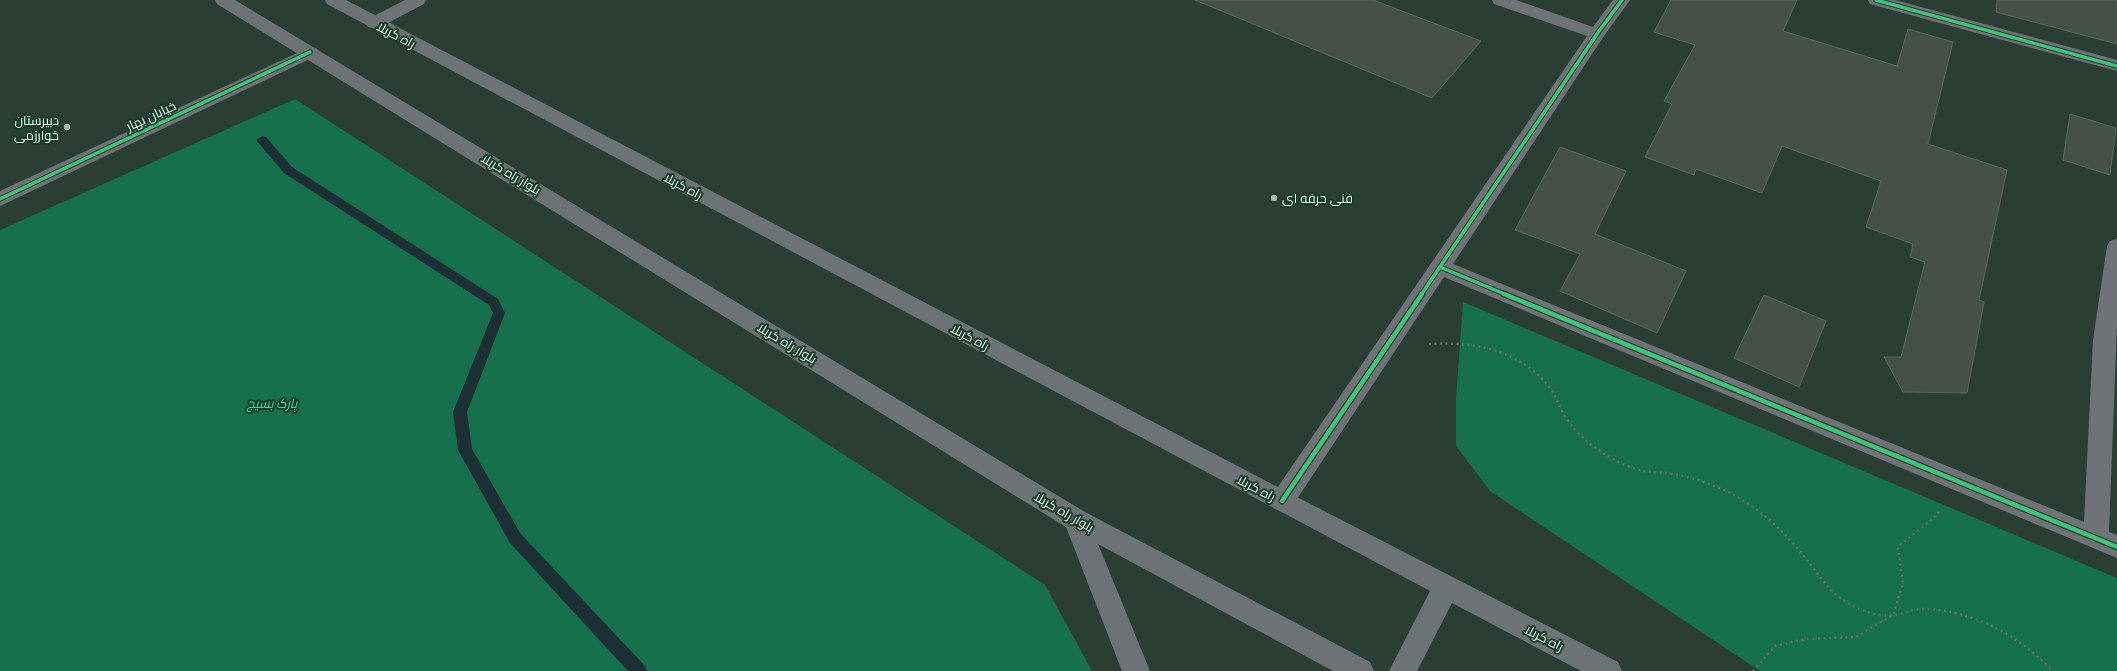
<svg xmlns="http://www.w3.org/2000/svg" width="2117" height="671" font-family="'IBM Plex Serif',Cairo,serif">
	<style>
		.green { fill: #166f4d }
		.lines { fill: none; stroke-linecap: round; stroke-linejoin: round }
		.stream { fill: #1b2f34; fill-rule: evenodd }
		.building { fill: #455148; stroke: #59675d }
		.path { stroke: #676e6d; stroke-width: 2.5; stroke-dasharray: 2 3.5; stroke-linecap: butt }
		.street { fill: #707376; fill-rule: evenodd }
		.primary { fill: #6c7375; fill-rule: evenodd }
		.cycleway-far1-casing { stroke: #183c2b; stroke-width: 5.5 }
		.cycleway-casing { stroke: #183c2b; stroke-width: 7 }
		.cycleway-far1 { stroke: #40c37c; stroke-width: 3.5 }
		.cycleway { stroke: #40c37c; stroke-width: 4.5 }
		.poi-dot { fill: #a5b9af; stroke: #183c2b; stroke-width: 1.5 }
		.labels { text-anchor: middle; dominant-baseline: central; stroke-width: 4; stroke-linejoin: round; paint-order: stroke }
		.street-label { font-size: 13px; fill: #e7fbf0; stroke: #183c2b }
		.poi-label { font-size: 13px; fill: #e7fbf0; stroke: #183c2b; text-anchor: end }
		.park-label { font-size: 13px; font-style: italic; fill: #27e29c; stroke: #183c2b }
	</style>
	<rect width="100%" height="100%" fill="#2b3e35"/>
	<g class="green">
		<path d="M295 99 1045 585 1092 671H0V230Z"/>
		<path d="M1463 302 2117 578V671H1760L1490 491 1456 446V398Z"/>
	</g>
	<g class="lines">
		<path class="stream" d="M262 136 266 137 292 167 498 299 505 313 467 412 472 449 520 533 645 666 647 671H628L510 543 458 450 453 412 493 313 489 305 284 173 256 140Z"/>
	</g>
	<g class="building">
		<path d="M1195 0H1373L1481 41 1432 98Z"/>
		<path d="M1671 0H1797L1783 31 1897 66 1908 29 1953 42 1928 144 2007 170 1979 300 1984 302 1967 393 1903 392 1884 357H1901L1925 262 1910 257 1913 244 1866 227 1881 181 1782 146 1762 193 1696 169 1694 175 1645 157 1672 104 1664 101 1695 45 1654 32Z"/>
		<path d="M1997 0H2117V44L1996 12Z"/>
		<path d="M2070 114 2116 128 2110 175 2063 160Z"/>
		<path d="M1560 147 1626 171 1595 234 1686 271 1657 333 1560 291 1580 254 1515 230Z"/>
		<path d="M1764 295 1826 321 1799 387 1734 358Z"/>
	</g>
	<g class="lines">
		<g class="path">
			<path d="M1429 344C1473 341 1521 350 1550 388 1555 394 1557 401 1560 408 1569 425 1584 441 1600 451 1613 460 1629 468 1644 471 1654 473 1664 472 1674 474 1694 478 1716 485 1734 495 1764 511 1790 538 1811 565 1821 578 1829 591 1843 600 1858 610 1878 618 1896 615 1905 613 1913 609 1922 609 1972 609 2019 636 2053 671"/>
			<path d="M1753 671 1775 646 1806 639 1856 637 1893 615 1903 584 1898 547 1938 514 1939 510"/>
		</g>
		<g class="street">
			<path d="M405 0H426L424 4 380 27 374 28 368 27 365 23 368 19Z"/>
			<path d="M1492 0H1516L1593 27 1613 0H1630L1604 36 1453 264 2084 522 2093 340 2107 246 2110 241 2117 239V325L2109 532 2117 535V558L1444 277 1291 508 1282 512 1273 508 1270 501 1273 494 1587 36 1494 4Z"/>
			<path d="M1868 0H1895L2117 60V71L1870 4Z"/>
			<path d="M310 47 316 48 319 52 316 56 0 206V191Z"/>
		</g>
		<g class="primary">
			<path d="M215 0H235L1085 512 1370 662 1374 671H1333L1098 544 1150 671H1122L1066 527 217 4Z"/>
			<path d="M325 0H346L1291 494 1618 662 1622 671H1581L1452 603 1417 671H1389L1430 591 327 4Z"/>
		</g>
		<defs>
			<g id="cycleway-far1">
				<path d="M1876 0 2117 66"/>
				<path d="M0 199 310 52"/>
				<path d="M1440 267 1507 295"/>
				<path d="M1421 295 1597 34 1622 0"/>
			</g>
			<g id="cycleway">
				<path d="M1504 294 2117 547"/>
				<path d="M1282 501 1422 294"/>
			</g>
		</defs>
		<use href="#cycleway-far1" class="cycleway-far1-casing"/>
		<use href="#cycleway" class="cycleway-casing"/>
		<use href="#cycleway-far1" class="cycleway-far1"/>
		<use href="#cycleway" class="cycleway"/>
	</g>
	<g class="poi-dot">
		<circle cx="67" cy="127" r="4"/>
		<circle cx="1274" cy="198" r="4"/>
	</g>
	<g class="labels">
		<g class="street-label">
			<text transform="translate(396 35) rotate(28)">راه کربلا</text>
			<text transform="translate(151 116) rotate(-25)">خیابان بهار</text>
			<text transform="translate(511 174) rotate(31)">بلوار راه کربلا</text>
			<text transform="translate(683 186) rotate(28)">راه کربلا</text>
			<text transform="translate(970 337) rotate(28)">راه کربلا</text>
			<text transform="translate(787 343) rotate(31)">بلوار راه کربلا</text>
			<text transform="translate(1256 488) rotate(28)">راه کربلا</text>
			<text transform="translate(1064 512) rotate(30)">بلوار راه کربلا</text>
			<text transform="translate(1544 638) rotate(27)">راه کربلا</text>
		</g>
		<g class="poi-label">
			<text x="59" y="120">دبیرستان<tspan x="59" dy="15">خوارزمی</tspan></text>
			<text x="1282" y="198" text-anchor="start">فنی حرفه ای</text>
		</g>
		<g class="park-label">
			<text x="272" y="403">پارک بسیج</text>
		</g>
	</g>
</svg>
